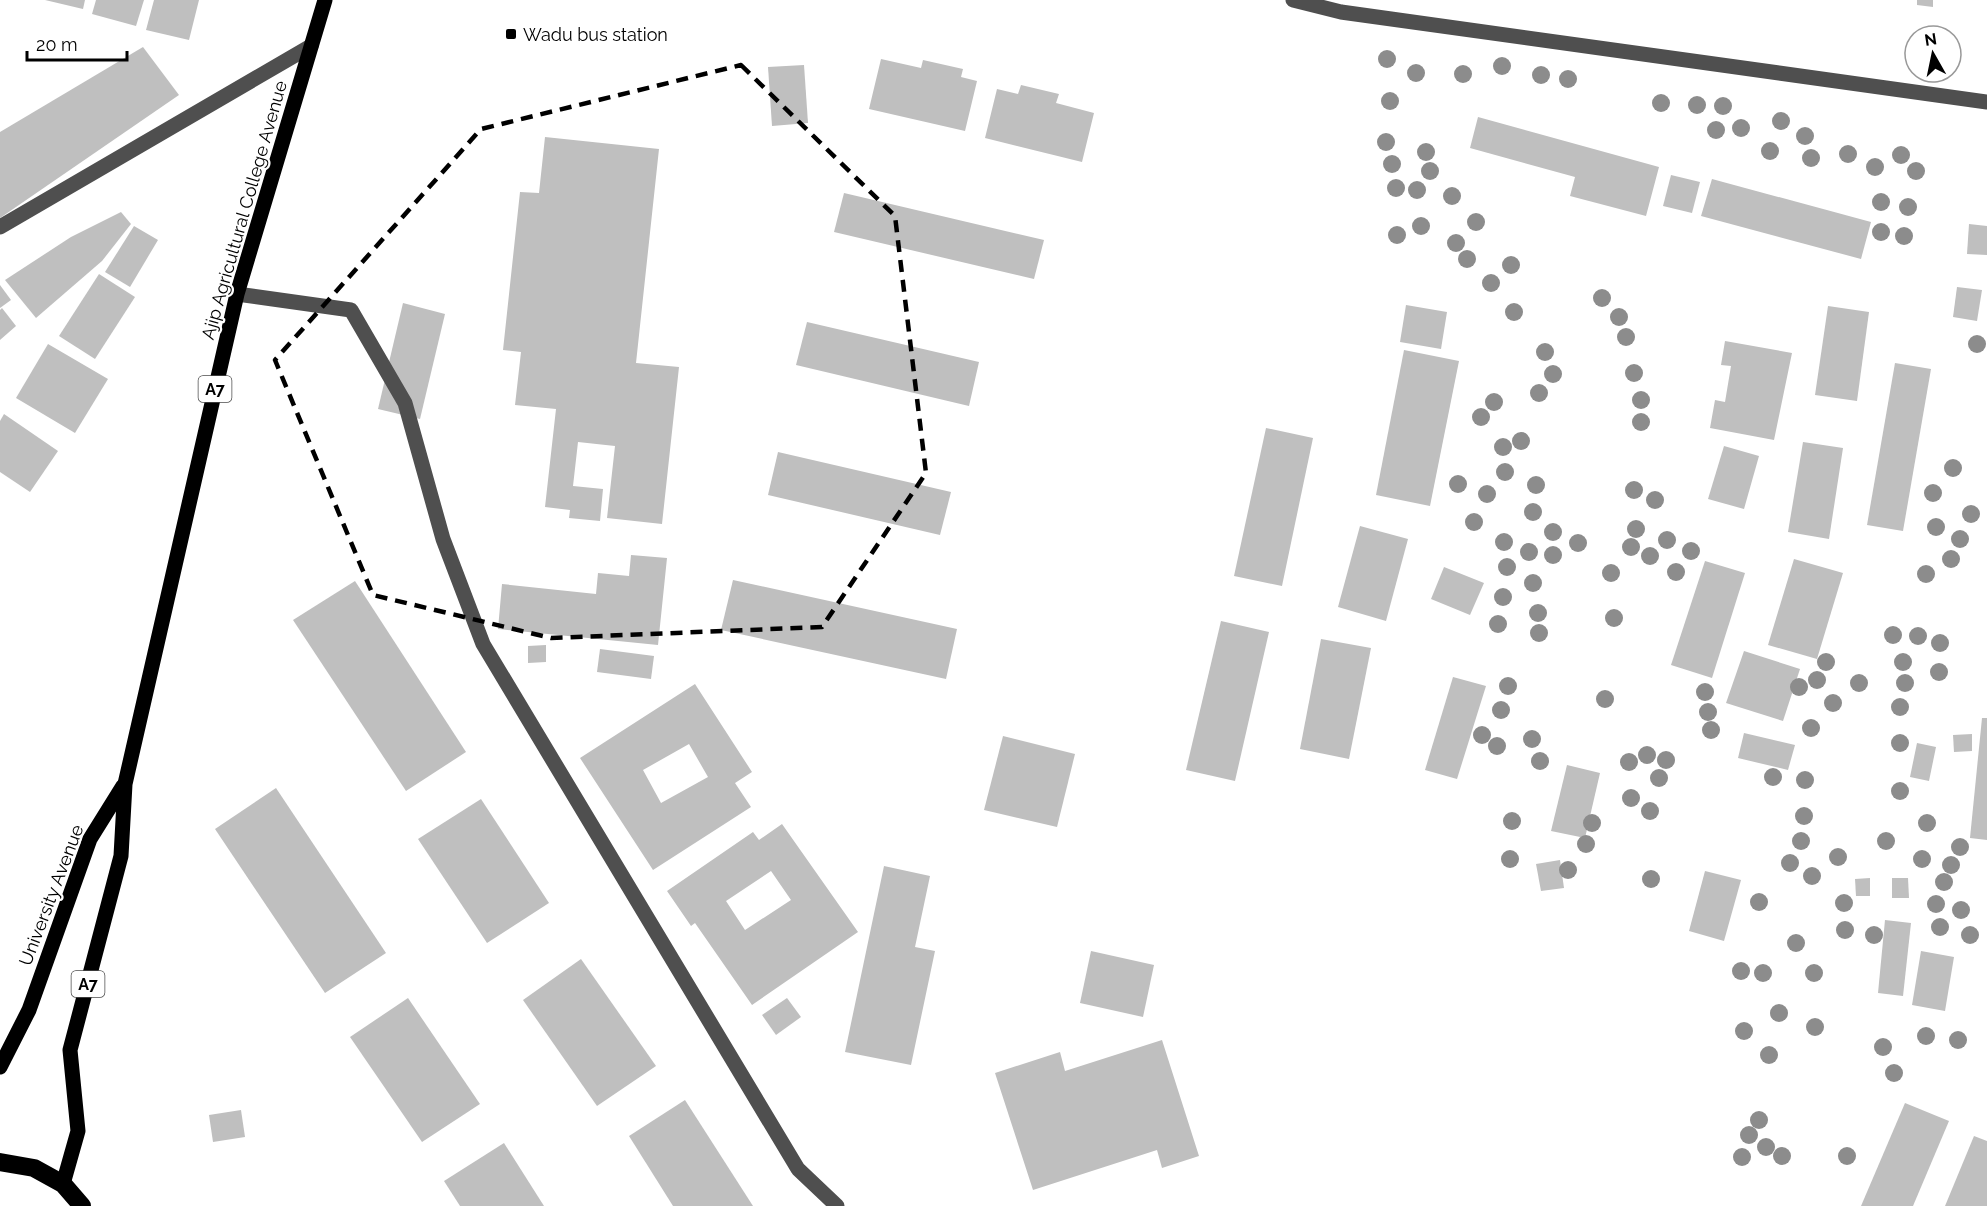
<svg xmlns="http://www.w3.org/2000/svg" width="1987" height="1206" font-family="Raleway,sans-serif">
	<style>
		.building { fill: #bfbfbf; fill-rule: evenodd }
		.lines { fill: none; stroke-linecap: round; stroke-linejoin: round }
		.minor { stroke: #4f4f4f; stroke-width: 15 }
		.major { stroke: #000; stroke-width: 15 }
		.highway { stroke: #000; stroke-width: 18 }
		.tree { fill: #8c8c8c }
		.marked { fill: none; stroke: #000; stroke-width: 4.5; stroke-dasharray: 12 8; stroke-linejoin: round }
		.poi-dot { fill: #000; stroke: #fff; stroke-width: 2 }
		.labels { text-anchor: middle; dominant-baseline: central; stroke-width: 4.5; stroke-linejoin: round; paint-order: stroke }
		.shield { fill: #fff; stroke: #4c4c4c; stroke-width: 1.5 }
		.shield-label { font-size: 16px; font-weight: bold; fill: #000 }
		.poi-label { font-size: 18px; fill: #000; stroke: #fff; text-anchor: start }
		.street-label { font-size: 18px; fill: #000; stroke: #fff }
	</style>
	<rect width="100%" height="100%" fill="#fff"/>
	<g class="building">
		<path d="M45 0H85L83 9Z"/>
		<path d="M96 0H144L136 26 92 14Z"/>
		<path d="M154 0H199L189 40 146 30Z"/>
		<path d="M1917 0H1933V7L1917 5Z"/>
		<path d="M143 47 179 95 0 218V132Z"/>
		<path d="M881 59 921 68 923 60 963 69 961 77 977 81 965 131 869 109Z"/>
		<path d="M804 65 808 123 772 126 768 67Z"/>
		<path d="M1021 85 1059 94 1056 103 1094 113 1082 162 985 138 997 89 1018 94Z"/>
		<path d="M1478 117 1659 167 1646 216 1570 196 1575 177 1470 148Z"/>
		<path d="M545 137 659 149 636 363 679 367 662 524 607 518 615 446 578 442 573 486 603 489 600 521 569 518 570 510 545 507 556 409 515 405 521 352 503 350 520 192 539 193Z"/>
		<path d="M1671 175 1700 182 1692 213 1663 206Z"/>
		<path d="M1712 179 1871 222 1861 259 1701 216Z"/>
		<path d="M844 193 1044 240 1034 279 834 232Z"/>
		<path d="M121 212 131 224 102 261 36 318 5 280 71 237Z"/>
		<path d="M1969 224 1987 226V255L1967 254Z"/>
		<path d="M134 226 158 240 130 287 105 272Z"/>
		<path d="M99 274 135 297 95 359 59 336Z"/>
		<path d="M0 285 11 300 0 308Z"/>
		<path d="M1957 287 1982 290 1977 321 1953 317Z"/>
		<path d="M403 303 445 314 420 419 378 409Z"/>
		<path d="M1406 305 1447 312 1441 349 1400 342Z"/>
		<path d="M1828 306 1869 312 1857 401 1815 395Z"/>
		<path d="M2 308 16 326 0 340V310Z"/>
		<path d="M807 322 979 362 969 406 796 365Z"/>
		<path d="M1725 341 1792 353 1774 440 1710 428 1715 400 1725 402 1731 366 1721 365Z"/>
		<path d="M48 344 108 379 75 433 16 398Z"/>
		<path d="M1404 350 1459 361 1430 506 1376 495Z"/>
		<path d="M1895 363 1931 369 1903 531 1867 525Z"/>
		<path d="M4 414 58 451 30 492 0 472V421Z"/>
		<path d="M1266 428 1313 438 1282 586 1234 576Z"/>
		<path d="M1803 442 1843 448 1829 539 1788 532Z"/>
		<path d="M1724 446 1759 456 1744 509 1708 499Z"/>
		<path d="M778 452 951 492 940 535 768 495Z"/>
		<path d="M1360 526 1408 539 1386 621 1338 607Z"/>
		<path d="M631 555 667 558 658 645 498 629 502 584 596 594 598 573 629 576Z"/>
		<path d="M1794 559 1843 573 1817 659 1768 645Z"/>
		<path d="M1705 561 1745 573 1712 678 1671 665Z"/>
		<path d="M1444 567 1484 583 1470 615 1431 599Z"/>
		<path d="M733 580 957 629 946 679 721 630Z"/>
		<path d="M355 581 466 752 406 791 293 620Z"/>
		<path d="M1221 621 1269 632 1235 781 1186 770Z"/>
		<path d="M1321 639 1371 648 1349 759 1300 749Z"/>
		<path d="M546 645V662L528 663V646Z"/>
		<path d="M600 649 654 656 651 679 597 672Z"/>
		<path d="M1744 651 1800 669 1783 721 1726 703Z"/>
		<path d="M1453 677 1486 686 1457 779 1425 770Z"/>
		<path d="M695 684 752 772 735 783 751 807 653 870 580 758ZM689 744 708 777 661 803 643 770Z"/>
		<path d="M1982 718H1987V840L1970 838Z"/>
		<path d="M1744 733 1795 745 1788 770 1738 758Z"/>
		<path d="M1972 734V751L1954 752 1953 735Z"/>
		<path d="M1003 736 1075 754 1057 827 984 810Z"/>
		<path d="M1917 743 1936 747 1929 781 1910 777Z"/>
		<path d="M1567 765 1600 773 1585 838 1551 831Z"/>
		<path d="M276 788 386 953 325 993 215 829Z"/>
		<path d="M481 799 549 903 487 943 418 839Z"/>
		<path d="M782 824 858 932 752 1005 695 923 691 926 667 891 753 832 759 840ZM771 871 791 900 745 930 726 901Z"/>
		<path d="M1560 860 1564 888 1541 891 1536 864Z"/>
		<path d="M884 866 930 876 915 947 935 951 911 1065 845 1052Z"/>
		<path d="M1705 871 1741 880 1724 941 1689 931Z"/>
		<path d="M1870 878V896H1856L1855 879Z"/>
		<path d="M1892 878H1908L1909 898H1892Z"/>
		<path d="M1885 920 1911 923 1903 996 1878 993Z"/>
		<path d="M1091 951 1154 965 1143 1017 1080 1003Z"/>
		<path d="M1921 951 1954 957 1945 1011 1912 1005Z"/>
		<path d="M581 959 656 1066 597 1106 523 1000Z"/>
		<path d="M408 998 480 1104 422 1142 350 1037Z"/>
		<path d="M787 998 801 1017 776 1035 762 1015Z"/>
		<path d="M1162 1040 1199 1156 1162 1168 1157 1150 1033 1190 995 1073 1060 1052 1065 1071Z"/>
		<path d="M685 1100 753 1206H673L629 1136Z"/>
		<path d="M1905 1103 1949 1121 1913 1206H1861Z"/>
		<path d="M241 1110 245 1137 213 1142 209 1115Z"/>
		<path d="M1974 1136 1987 1141V1206H1945Z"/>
		<path d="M504 1143 544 1206H460L444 1181Z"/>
	</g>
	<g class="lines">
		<g class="minor">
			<path d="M1293 0 1341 12 1987 102"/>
			<path d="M0 227 311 46"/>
			<path d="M237 294 351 310 405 403 443 539 483 644 798 1169 837 1206"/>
		</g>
		<g class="major">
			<path d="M0 1067 29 1010 90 839 123 786"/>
			<path d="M63 1184 78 1131 70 1050 121 856 125 784 237 294 325 0"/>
		</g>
		<path class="highway" d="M0 1162 34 1168 63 1184 82 1206"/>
	</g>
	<g class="tree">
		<circle cx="1387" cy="59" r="9"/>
		<circle cx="1502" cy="66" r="9"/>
		<circle cx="1416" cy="73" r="9"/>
		<circle cx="1463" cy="74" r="9"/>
		<circle cx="1541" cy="75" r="9"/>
		<circle cx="1568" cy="79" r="9"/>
		<circle cx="1390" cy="101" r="9"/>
		<circle cx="1661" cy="103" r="9"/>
		<circle cx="1697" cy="105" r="9"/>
		<circle cx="1723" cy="106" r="9"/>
		<circle cx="1781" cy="121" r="9"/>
		<circle cx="1741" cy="128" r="9"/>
		<circle cx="1716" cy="130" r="9"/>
		<circle cx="1805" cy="136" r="9"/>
		<circle cx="1386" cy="142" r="9"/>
		<circle cx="1770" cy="151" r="9"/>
		<circle cx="1426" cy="152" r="9"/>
		<circle cx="1848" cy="154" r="9"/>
		<circle cx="1901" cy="155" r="9"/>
		<circle cx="1811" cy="158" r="9"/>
		<circle cx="1392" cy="164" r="9"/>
		<circle cx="1875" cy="167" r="9"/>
		<circle cx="1430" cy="171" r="9"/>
		<circle cx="1916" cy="171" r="9"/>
		<circle cx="1396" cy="188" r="9"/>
		<circle cx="1417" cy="190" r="9"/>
		<circle cx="1452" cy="196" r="9"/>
		<circle cx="1881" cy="202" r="9"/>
		<circle cx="1908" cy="207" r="9"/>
		<circle cx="1476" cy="222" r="9"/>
		<circle cx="1421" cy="226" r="9"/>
		<circle cx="1881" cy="232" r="9"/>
		<circle cx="1397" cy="235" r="9"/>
		<circle cx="1904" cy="236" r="9"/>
		<circle cx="1456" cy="243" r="9"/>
		<circle cx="1467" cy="259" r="9"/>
		<circle cx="1511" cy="265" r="9"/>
		<circle cx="1491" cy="283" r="9"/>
		<circle cx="1602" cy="298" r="9"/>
		<circle cx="1514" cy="312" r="9"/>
		<circle cx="1619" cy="317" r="9"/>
		<circle cx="1626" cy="337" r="9"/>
		<circle cx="1977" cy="344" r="9"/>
		<circle cx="1545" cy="352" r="9"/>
		<circle cx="1634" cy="373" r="9"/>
		<circle cx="1553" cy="374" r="9"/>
		<circle cx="1539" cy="393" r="9"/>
		<circle cx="1641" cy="400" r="9"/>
		<circle cx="1494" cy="402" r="9"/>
		<circle cx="1481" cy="417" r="9"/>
		<circle cx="1641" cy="422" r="9"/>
		<circle cx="1521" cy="441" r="9"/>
		<circle cx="1503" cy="447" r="9"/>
		<circle cx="1953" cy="468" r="9"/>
		<circle cx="1505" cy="472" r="9"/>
		<circle cx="1458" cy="484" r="9"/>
		<circle cx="1536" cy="485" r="9"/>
		<circle cx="1634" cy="490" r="9"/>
		<circle cx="1933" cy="493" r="9"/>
		<circle cx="1487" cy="494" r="9"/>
		<circle cx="1655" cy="500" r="9"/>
		<circle cx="1533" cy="512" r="9"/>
		<circle cx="1971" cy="514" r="9"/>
		<circle cx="1474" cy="522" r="9"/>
		<circle cx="1936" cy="527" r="9"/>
		<circle cx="1636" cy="529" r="9"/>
		<circle cx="1553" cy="532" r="9"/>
		<circle cx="1960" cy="539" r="9"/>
		<circle cx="1667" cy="540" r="9"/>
		<circle cx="1504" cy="542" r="9"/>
		<circle cx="1578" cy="543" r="9"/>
		<circle cx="1631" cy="547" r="9"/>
		<circle cx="1691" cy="551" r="9"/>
		<circle cx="1529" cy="552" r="9"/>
		<circle cx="1553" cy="555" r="9"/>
		<circle cx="1650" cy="556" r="9"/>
		<circle cx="1951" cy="559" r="9"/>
		<circle cx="1507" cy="567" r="9"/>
		<circle cx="1676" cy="572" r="9"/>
		<circle cx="1611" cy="573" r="9"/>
		<circle cx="1926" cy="574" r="9"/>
		<circle cx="1533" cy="583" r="9"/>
		<circle cx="1503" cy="597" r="9"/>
		<circle cx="1538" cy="613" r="9"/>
		<circle cx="1614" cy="618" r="9"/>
		<circle cx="1498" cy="624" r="9"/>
		<circle cx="1539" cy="633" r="9"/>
		<circle cx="1893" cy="635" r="9"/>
		<circle cx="1918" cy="636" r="9"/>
		<circle cx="1940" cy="643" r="9"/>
		<circle cx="1826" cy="662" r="9"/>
		<circle cx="1903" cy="662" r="9"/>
		<circle cx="1939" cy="672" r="9"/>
		<circle cx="1817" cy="680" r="9"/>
		<circle cx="1859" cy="683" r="9"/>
		<circle cx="1905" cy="683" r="9"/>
		<circle cx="1508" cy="686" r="9"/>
		<circle cx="1799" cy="687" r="9"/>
		<circle cx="1705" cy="692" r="9"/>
		<circle cx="1605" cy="699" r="9"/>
		<circle cx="1833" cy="703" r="9"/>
		<circle cx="1900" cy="707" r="9"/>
		<circle cx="1501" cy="710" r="9"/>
		<circle cx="1708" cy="712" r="9"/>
		<circle cx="1811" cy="728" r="9"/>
		<circle cx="1711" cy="730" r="9"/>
		<circle cx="1482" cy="735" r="9"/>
		<circle cx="1532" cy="739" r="9"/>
		<circle cx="1900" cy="743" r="9"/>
		<circle cx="1497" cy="746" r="9"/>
		<circle cx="1647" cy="755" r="9"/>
		<circle cx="1666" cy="760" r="9"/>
		<circle cx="1540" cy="761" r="9"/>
		<circle cx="1629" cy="762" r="9"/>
		<circle cx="1773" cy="777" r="9"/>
		<circle cx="1659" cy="778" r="9"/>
		<circle cx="1805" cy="780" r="9"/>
		<circle cx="1900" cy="791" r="9"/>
		<circle cx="1631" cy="798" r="9"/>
		<circle cx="1650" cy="811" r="9"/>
		<circle cx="1804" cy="816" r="9"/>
		<circle cx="1512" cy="821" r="9"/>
		<circle cx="1592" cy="823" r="9"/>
		<circle cx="1927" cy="823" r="9"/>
		<circle cx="1801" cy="841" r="9"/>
		<circle cx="1886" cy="841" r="9"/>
		<circle cx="1586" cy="844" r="9"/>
		<circle cx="1960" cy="847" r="9"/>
		<circle cx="1838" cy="857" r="9"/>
		<circle cx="1510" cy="859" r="9"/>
		<circle cx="1922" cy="859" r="9"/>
		<circle cx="1790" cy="863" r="9"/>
		<circle cx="1951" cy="865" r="9"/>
		<circle cx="1568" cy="870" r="9"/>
		<circle cx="1812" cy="876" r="9"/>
		<circle cx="1651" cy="879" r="9"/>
		<circle cx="1944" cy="882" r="9"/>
		<circle cx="1759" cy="902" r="9"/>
		<circle cx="1844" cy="903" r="9"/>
		<circle cx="1936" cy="904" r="9"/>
		<circle cx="1961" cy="910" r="9"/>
		<circle cx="1940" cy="927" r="9"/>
		<circle cx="1845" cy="930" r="9"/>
		<circle cx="1874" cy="935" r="9"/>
		<circle cx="1970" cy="935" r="9"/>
		<circle cx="1796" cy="943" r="9"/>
		<circle cx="1741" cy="971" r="9"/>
		<circle cx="1763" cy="973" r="9"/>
		<circle cx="1814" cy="973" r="9"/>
		<circle cx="1779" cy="1013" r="9"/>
		<circle cx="1815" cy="1027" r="9"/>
		<circle cx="1744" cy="1031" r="9"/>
		<circle cx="1926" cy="1036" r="9"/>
		<circle cx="1958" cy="1040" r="9"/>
		<circle cx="1883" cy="1047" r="9"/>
		<circle cx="1769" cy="1055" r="9"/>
		<circle cx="1894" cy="1073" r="9"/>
		<circle cx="1759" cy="1120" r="9"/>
		<circle cx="1749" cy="1135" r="9"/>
		<circle cx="1766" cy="1147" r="9"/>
		<circle cx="1782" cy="1156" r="9"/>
		<circle cx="1847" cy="1156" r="9"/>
		<circle cx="1742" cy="1157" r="9"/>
	</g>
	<path class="marked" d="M741 65 895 216 926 473 822 627 551 638 373 595 275 360 481 129Z"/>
	<rect class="poi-dot" x="505" y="28" width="12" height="12" rx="3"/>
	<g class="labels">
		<g class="shield">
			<rect x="198.5" y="376" width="33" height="26" rx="4.5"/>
			<rect x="71.5" y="971" width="33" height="26" rx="4.5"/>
		</g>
		<g class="shield-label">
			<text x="215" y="389">A7</text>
			<text x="88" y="984">A7</text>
		</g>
		<g class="poi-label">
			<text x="523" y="34">Wadu bus station</text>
		</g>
		<g class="street-label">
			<text transform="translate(244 210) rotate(-74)">Ajip Agricultural College Avenue</text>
			<text transform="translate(51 895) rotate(-69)">University Avenue</text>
		</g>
	</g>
	<g transform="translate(1933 54) rotate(351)"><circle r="28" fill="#ffffff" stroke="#999999" stroke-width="1.5"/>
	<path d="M0-4.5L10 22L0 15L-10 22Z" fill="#000000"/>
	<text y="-9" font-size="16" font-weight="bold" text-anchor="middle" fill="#000000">N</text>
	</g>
	<path d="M27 51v9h100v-9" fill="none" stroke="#000000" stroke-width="3"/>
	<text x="36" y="51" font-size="18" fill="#000000" stroke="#ffffff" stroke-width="4.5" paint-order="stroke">20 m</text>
</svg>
